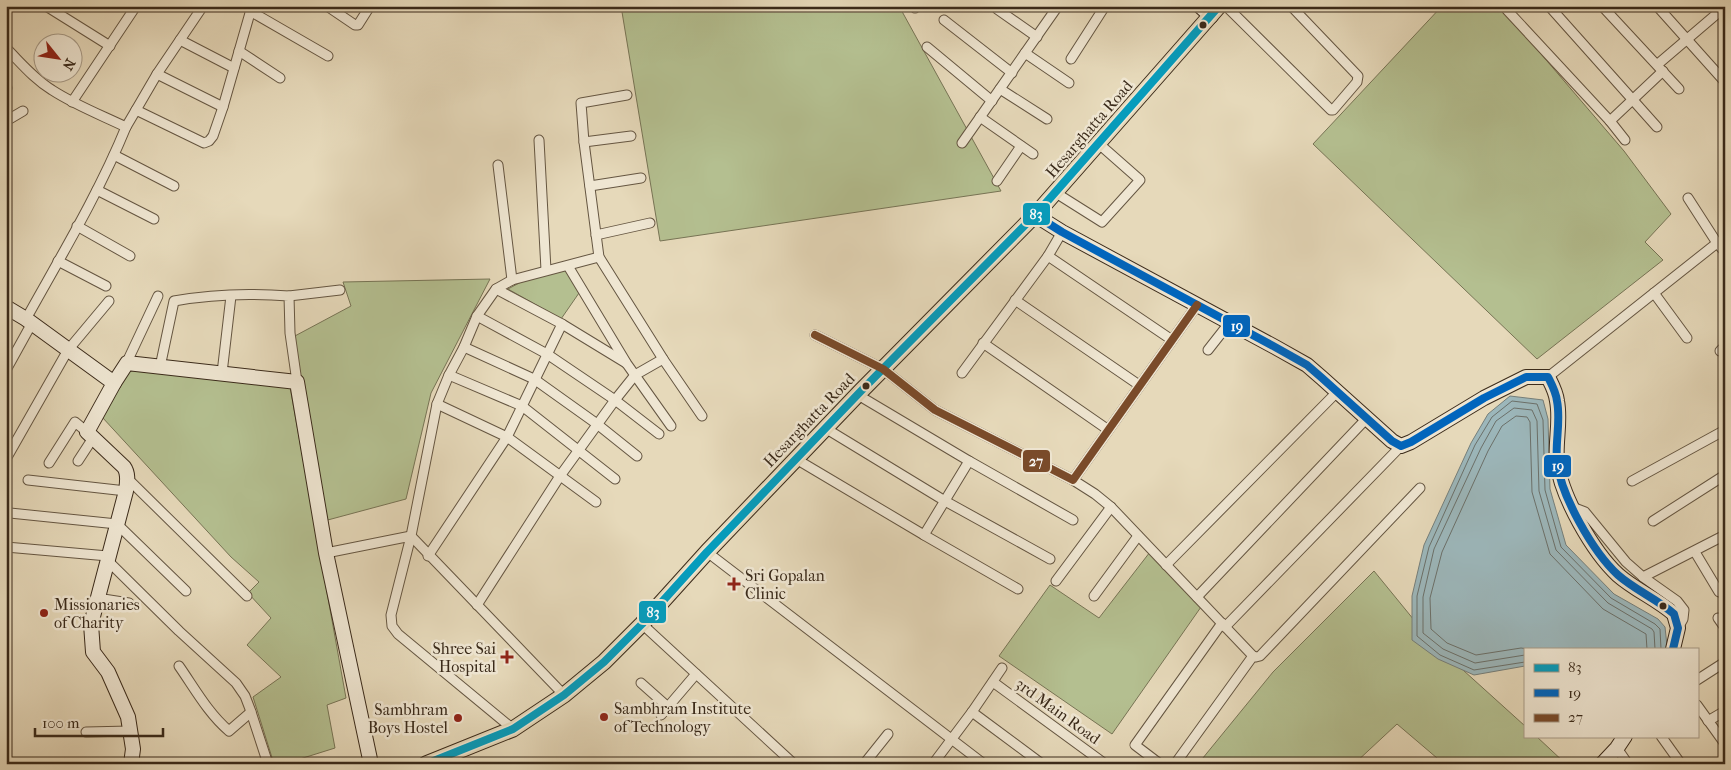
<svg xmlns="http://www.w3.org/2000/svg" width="1731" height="770" font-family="'IM FELL French Canon',serif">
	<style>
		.green { fill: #b4bf90; stroke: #777455 }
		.water { fill: #9cb7bb; stroke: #757f7b }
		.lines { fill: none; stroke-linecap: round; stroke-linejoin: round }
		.shore { stroke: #6b706a; stroke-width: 1 }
		.street-casing { stroke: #655642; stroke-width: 11 }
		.secondary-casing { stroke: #3a2a1a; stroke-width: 16 }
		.primary-casing { stroke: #3a2a1a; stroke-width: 17 }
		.street { stroke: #efe6d2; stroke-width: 9 }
		.secondary { stroke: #efe6d2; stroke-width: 14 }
		.primary { stroke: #e6d9ba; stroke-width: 15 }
		.bus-1-casing { stroke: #efe6d2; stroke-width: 11 }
		.bus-2-casing { stroke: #efe6d2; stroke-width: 11 }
		.bus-3-casing { stroke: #efe6d2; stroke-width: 11 }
		.bus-1 { stroke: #069cbc; stroke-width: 8 }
		.bus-2 { stroke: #0065bd; stroke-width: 8 }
		.bus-3 { stroke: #7a4b2a; stroke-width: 8 }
		.bus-dot { fill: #3a2a1a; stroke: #efe6d2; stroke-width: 2 }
		.poi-dot { fill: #8f2418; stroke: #efe6d2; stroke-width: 2 }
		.labels { text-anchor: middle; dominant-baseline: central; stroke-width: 5; stroke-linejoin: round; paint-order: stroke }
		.street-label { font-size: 16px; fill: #3a2a1a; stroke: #efe6d2 }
		.poi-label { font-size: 16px; fill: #3a2a1a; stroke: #efe6d2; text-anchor: start }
		.line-badge { stroke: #efe6d2; stroke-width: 2 }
		.badge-label { font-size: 14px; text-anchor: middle; font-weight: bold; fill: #fff }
	</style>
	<rect width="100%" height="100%" fill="#e6d9ba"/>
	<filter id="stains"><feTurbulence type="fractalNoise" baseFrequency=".004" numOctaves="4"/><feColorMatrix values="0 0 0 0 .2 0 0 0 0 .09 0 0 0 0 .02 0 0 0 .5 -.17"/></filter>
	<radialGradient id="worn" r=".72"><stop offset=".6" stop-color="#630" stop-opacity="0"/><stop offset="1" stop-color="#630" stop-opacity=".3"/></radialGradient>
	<g class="green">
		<path d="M621 6H899L1001 191 660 241Z"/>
		<path d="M1442 6H1500L1624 151 1671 214 1645 242 1663 260 1537 359 1313 144Z"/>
		<path d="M565 269 579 293 561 319 508 289 521 282Z"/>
		<path d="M490 279 431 393 406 499 324 521 293 337 351 306 343 282Z"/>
		<path d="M128 366 290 387 346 698 327 705 335 748 284 764H274L253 697 281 677 247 645 271 618 248 593 259 582 231 557 102 417Z"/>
		<path d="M1150 552 1201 607 1112 734 999 656 1050 585 1099 618Z"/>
		<path d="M1374 571 1432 642 1525 726V736H1536L1566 764H1444L1397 724 1354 764H1198L1273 672Z"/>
	</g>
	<path class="water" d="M1510 396 1543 400 1548 419 1550 489 1566 545 1614 594 1658 619 1665 627 1667 646 1665 649H1525V666L1474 675 1438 659 1412 640V596L1424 545 1471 443 1488 414Z"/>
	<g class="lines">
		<g class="shore">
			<path d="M1529 649 1521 648 1476 655 1447 643 1431 629 1430 598 1442 552 1488 451 1502 426 1516 416 1527 417 1530 422 1532 492 1550 554 1603 609 1646 634 1647 649"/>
			<path d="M1525 655 1475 663 1443 649 1423 633V597L1434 549 1481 448 1496 421 1514 408 1532 410 1537 421 1539 491 1556 550 1608 603 1652 629 1654 632 1655 649"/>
			<path d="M1525 662 1474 670 1440 655 1417 636V596L1429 547 1475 445 1492 417 1512 401 1537 404 1543 420 1545 490 1561 547 1611 598 1655 624 1660 629 1661 649"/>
		</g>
		<defs>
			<g id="street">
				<path d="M46 6 110 46"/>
				<path d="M327 6 355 25H358L370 6"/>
				<path d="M1226 6 1331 110H1333L1357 82 1358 76 1291 6"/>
				<path d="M1549 6 1657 127"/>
				<path d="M1602 6 1679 89"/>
				<path d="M1657 6 1725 82"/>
				<path d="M915 8 917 6"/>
				<path d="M997 9 1037 37"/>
				<path d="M1507 10 1610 121"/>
				<path d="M250 11 328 56"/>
				<path d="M944 20 1012 73"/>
				<path d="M180 40 234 68"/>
				<path d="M927 47 992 101"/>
				<path d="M6 48C21 63 34 79 52 90 75 105 101 115 126 127L136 110 204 143 209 141 213 136 223 107 252 6"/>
				<path d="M239 51 280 78"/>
				<path d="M1025 53 1069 83"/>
				<path d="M1071 59 1105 6"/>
				<path d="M1658 64 1719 12"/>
				<path d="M157 74 223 107"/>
				<path d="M6 89 7 88"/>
				<path d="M1000 89 1047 119"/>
				<path d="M627 95 581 103 584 142 599 257 663 359 702 416"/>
				<path d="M72 102 136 6"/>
				<path d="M136 110 157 74 203 6"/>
				<path d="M980 117 1033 154"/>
				<path d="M6 121 23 111"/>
				<path d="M539 140 546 270"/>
				<path d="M1625 140 1610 121 1663 71"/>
				<path d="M584 142 631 136"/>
				<path d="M962 143 1058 6"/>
				<path d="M114 155 174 186"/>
				<path d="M498 165 512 280"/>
				<path d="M997 181 1021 146"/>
				<path d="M590 186 641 178"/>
				<path d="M97 190 154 219"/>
				<path d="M1056 193 1102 222 1140 180 1098 143"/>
				<path d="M1688 198 1717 243 1725 252"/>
				<path d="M77 226 130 256"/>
				<path d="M596 235 650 223"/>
				<path d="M1048 256 1062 232"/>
				<path d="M58 261 106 286"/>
				<path d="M568 266 627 364 671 426"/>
				<path d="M1654 293 1687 338"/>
				<path d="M289 296 340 290"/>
				<path d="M1015 300 1139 385"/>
				<path d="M477 316 547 354 615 400 659 434"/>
				<path d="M26 319C61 256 99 193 126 127"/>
				<path d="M562 324 626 363"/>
				<path d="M815 335 883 369 935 410 1073 480 1197 305"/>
				<path d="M983 343 1107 429"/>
				<path d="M464 347 534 379 597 424 637 456"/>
				<path d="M1208 350 1230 322"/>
				<path d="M1720 351 1725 346"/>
				<path d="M126 364 158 296"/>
				<path d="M160 367 174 301C212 294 251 293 289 296L290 333 297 382"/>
				<path d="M6 370 32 323"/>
				<path d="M222 373 231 296"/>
				<path d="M962 373 1048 256 1172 340"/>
				<path d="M449 375 522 406 615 479"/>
				<path d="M1548 377 1717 243 1725 241"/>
				<path d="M437 404 507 437 596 502"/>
				<path d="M825 428 945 501 1050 559"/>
				<path d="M6 459 68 350 109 301"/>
				<path d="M796 459 924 535 969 461 858 395"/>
				<path d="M78 461 93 438"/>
				<path d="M969 461 1073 520"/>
				<path d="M49 463 75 422 87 432"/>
				<path d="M127 478 247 596"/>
				<path d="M28 480 126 491"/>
				<path d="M1073 480 1095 494 1111 507 1253 656 1256 657 1260 656 1420 488"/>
				<path d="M1632 481 1725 430"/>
				<path d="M1572 507 1585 512 1626 562 1643 577"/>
				<path d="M10 513 117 524 186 591"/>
				<path d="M1653 521 1725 475"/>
				<path d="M924 535 1018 589"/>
				<path d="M6 547 108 556"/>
				<path d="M707 552 984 764"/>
				<path d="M1695 552 1719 592"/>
				<path d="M326 553 411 536 391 615 392 626 398 634 513 729"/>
				<path d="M428 556 507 437 562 324 496 289"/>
				<path d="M107 560 179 631 236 683 245 696 250 709 268 764"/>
				<path d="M1166 565 1337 392"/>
				<path d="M1056 581 1111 507"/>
				<path d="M1094 596 1138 536"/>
				<path d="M1197 597 1367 418"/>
				<path d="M97 598 129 603"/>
				<path d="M477 605 560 476 615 400 635 375 663 359"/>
				<path d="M1718 618 1725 628"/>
				<path d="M642 624 794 764"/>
				<path d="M1225 627 1401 446"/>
				<path d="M1678 628 1683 619 1684 610 1677 601 1643 577 1725 535"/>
				<path d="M179 666C195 689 208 713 229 731L251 712"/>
				<path d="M1697 680 1725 662"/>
				<path d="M993 682 1105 764"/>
				<path d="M641 683 668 707"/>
				<path d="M564 695 411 536 437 404 449 375 464 347 477 316 496 289 512 280 599 257"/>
				<path d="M1697 705 1725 744"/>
				<path d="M972 712 1042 764"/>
				<path d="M661 715 696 674"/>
				<path d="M1708 721 1725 711"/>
				<path d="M86 732 130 731"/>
				<path d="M1661 736 1681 764"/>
				<path d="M1617 748 1628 764"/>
				<path d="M864 764 888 734"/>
				<path d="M933 764 972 712 1002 668"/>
				<path d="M1160 764 1135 745 1222 623"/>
				<path d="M1175 764 1253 656"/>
			</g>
			<g id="secondary">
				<path d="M1200 6 1211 16"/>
				<path d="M1035 215 1062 232 1275 347 1307 365 1322 378 1392 441 1401 446 1411 442 1484 398 1526 377H1548C1552 385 1556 392 1557 401 1561 421 1555 442 1557 462 1561 496 1593 552 1618 575 1635 590 1657 599 1674 614L1678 628 1673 649"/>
				<path d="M6 307 26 319 114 383 87 432 124 467C129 474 127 483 126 491L91 624 93 652 108 672 128 717 133 749 131 764"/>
				<path d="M114 383 127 363 297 382 326 553 371 764"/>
				<path d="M1602 764 1617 748 1625 736"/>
			</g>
			<path id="primary" d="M426 764 513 729 564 695 604 662 642 624 707 552 861 391 1037 213 1219 6"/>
		</defs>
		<use href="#street" class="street-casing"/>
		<use href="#secondary" class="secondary-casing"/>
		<use href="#primary" class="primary-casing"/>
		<use href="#street" class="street"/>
		<use href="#secondary" class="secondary"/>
		<use href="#primary" class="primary"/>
		<defs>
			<path id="bus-1" d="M426 764 513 729 564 695 604 662 642 624 707 552 861 391 1037 213 1219 6"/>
			<path id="bus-2" d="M1035 215 1062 232 1275 347 1307 365 1322 378 1392 441 1401 446 1411 442 1484 398 1526 377H1548C1552 385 1556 392 1557 401 1561 421 1555 442 1557 462 1561 496 1593 552 1618 575 1635 590 1657 599 1674 614L1678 628 1673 649"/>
			<path id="bus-3" d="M815 335 883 369 935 410 1073 480 1197 305"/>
		</defs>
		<use href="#bus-1" class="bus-1-casing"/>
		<use href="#bus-2" class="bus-2-casing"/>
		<use href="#bus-3" class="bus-3-casing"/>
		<use href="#bus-1" class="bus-1"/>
		<use href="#bus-2" class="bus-2"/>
		<use href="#bus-3" class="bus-3"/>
	</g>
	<g class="bus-dot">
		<circle cx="1203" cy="25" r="4.5"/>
		<circle cx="866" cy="386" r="4.5"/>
		<circle cx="1663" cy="606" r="4.5"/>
	</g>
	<g class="poi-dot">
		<path d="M731.5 576.5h5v5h5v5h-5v5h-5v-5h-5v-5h5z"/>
		<circle cx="44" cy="613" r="5"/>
		<path d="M504.5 649.5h5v5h5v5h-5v5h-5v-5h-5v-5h5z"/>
		<circle cx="604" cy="717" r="5"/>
		<circle cx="458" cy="718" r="5"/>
	</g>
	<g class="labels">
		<g class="street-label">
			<text transform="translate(1089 129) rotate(-49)">Hesarghatta Road</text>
			<text transform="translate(809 420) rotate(-46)">Hesarghatta Road</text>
			<text transform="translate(1058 711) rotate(36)">3rd Main Road</text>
		</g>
		<g class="poi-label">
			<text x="745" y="575">Sri Gopalan<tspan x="745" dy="18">Clinic</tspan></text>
			<text x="54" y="604">Missionaries<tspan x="54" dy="18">of Charity</tspan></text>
			<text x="496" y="648" text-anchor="end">Shree Sai<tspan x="496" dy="18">Hospital</tspan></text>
			<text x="614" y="708">Sambhram Institute<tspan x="614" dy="18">of Technology</tspan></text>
			<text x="448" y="709" text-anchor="end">Sambhram<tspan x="448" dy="18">Boys Hostel</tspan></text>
		</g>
	</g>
	<g class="line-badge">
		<rect x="1022" y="202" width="29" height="24" rx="5" fill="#069cbc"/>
		<rect x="1222" y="314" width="29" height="24" rx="5" fill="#0065bd"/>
		<rect x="1022" y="449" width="29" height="24" rx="5" fill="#7a4b2a"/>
		<rect x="1543" y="454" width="29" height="24" rx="5" fill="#0065bd"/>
		<rect x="638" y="600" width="29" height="24" rx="5" fill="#069cbc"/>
	</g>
	<g class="badge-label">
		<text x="1036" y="219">83</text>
		<text x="1237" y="331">19</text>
		<text x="1036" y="466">27</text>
		<text x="1558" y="471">19</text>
		<text x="653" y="617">83</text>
	</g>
	<rect width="1731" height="770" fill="none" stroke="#e6d9ba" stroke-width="25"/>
	<rect x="8" y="8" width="1716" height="755" fill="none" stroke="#3a2a1a" stroke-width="2.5"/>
	<rect x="12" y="12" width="1706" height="745" fill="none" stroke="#3a2a1a"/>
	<rect x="1524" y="648" width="175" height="90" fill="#efe6d2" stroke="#a79b88"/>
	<rect x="1534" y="664" width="25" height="8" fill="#069cbc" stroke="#a79b88"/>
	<text x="1568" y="672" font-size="15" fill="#3a2a1a">83</text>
	<rect x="1534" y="689" width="25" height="8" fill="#0065bd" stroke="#a79b88"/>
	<text x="1568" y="698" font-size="15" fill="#3a2a1a">19</text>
	<rect x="1534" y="714" width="25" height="8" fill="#7a4b2a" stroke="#a79b88"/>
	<text x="1568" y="722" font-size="15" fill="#3a2a1a">27</text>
	<g transform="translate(58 58) rotate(120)"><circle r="24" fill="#efe6d2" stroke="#a79b88"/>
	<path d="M0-4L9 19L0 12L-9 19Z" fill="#8f2418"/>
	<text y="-8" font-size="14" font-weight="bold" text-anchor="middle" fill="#3a2a1a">N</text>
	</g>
	<path d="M35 728v8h128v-8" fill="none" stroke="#3a2a1a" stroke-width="2.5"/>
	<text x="42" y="728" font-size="15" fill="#3a2a1a" stroke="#efe6d2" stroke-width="4" paint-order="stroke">100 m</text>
	<rect width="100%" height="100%" filter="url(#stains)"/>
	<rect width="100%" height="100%" fill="url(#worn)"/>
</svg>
